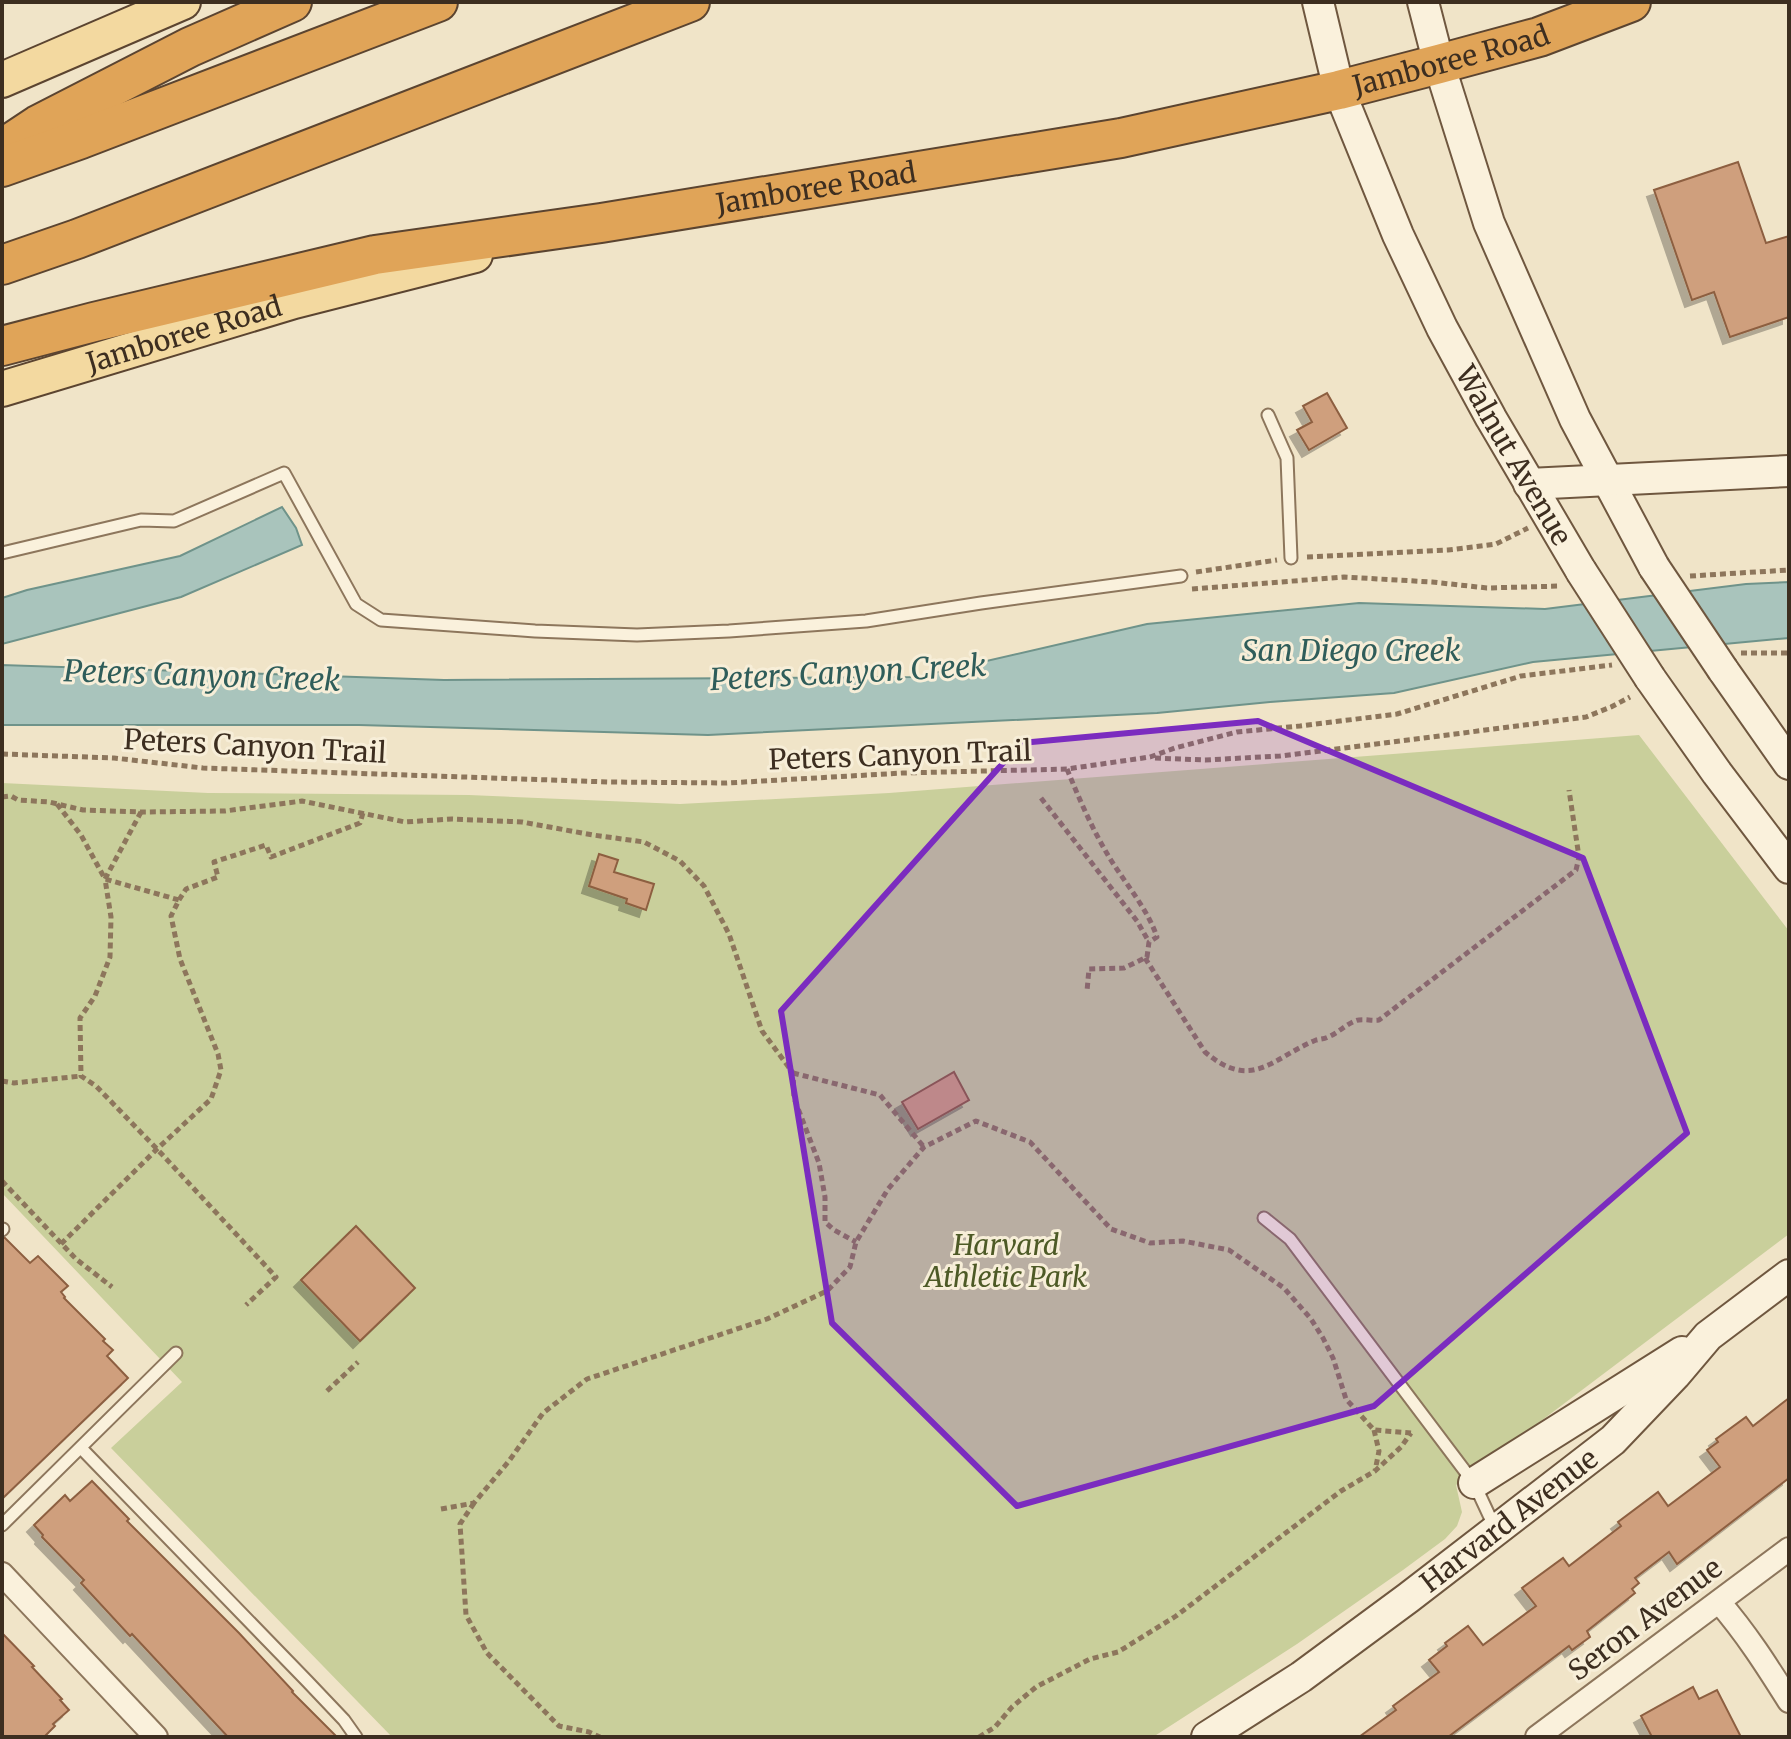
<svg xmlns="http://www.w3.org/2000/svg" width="1791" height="1739" font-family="Merriweather,serif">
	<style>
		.green { fill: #c9cf9b }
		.water { fill: #a9c4bc; stroke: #6f938a; stroke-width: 2 }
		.building { fill: #cf9f7d; stroke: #8d5f41; stroke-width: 2; filter: url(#shadow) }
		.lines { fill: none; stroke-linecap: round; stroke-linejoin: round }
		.lane-casing { stroke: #8d765c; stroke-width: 15 }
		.street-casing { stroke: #8d765c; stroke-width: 26 }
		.secondary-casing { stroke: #6f573f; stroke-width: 34 }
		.primary-casing { stroke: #5b4430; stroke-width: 38 }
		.highway-casing { stroke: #5b4430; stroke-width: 42 }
		.path { stroke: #8d765c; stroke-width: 5; stroke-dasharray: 6 4; stroke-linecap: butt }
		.lane { stroke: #faf1dc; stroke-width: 11 }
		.street { stroke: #faf1dc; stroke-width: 22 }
		.secondary { stroke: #faf1dc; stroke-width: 30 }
		.primary { stroke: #f3d9a0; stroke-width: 34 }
		.highway { stroke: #e0a458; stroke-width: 38 }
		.secondary-bridge-casing { stroke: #6f573f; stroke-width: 34; stroke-linecap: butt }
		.secondary-bridge { stroke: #faf1dc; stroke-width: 30 }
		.marked { fill: #7b2cbf; fill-opacity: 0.2; stroke: #7b2cbf; stroke-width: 6; stroke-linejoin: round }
		.labels { text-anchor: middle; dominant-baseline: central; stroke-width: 6; stroke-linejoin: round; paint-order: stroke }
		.street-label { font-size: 28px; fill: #3d2e20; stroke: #f7eed8 }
		.park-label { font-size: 28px; font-style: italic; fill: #4d5a26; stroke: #f7eed8 }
		.water-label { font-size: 30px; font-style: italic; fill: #2f5d5a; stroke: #f7eed8 }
	</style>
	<defs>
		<filter id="shadow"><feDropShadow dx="-7" dy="7" stdDeviation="0" flood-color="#0004"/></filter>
	</defs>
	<rect width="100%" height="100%" fill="#f0e4c8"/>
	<path class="green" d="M1639 735 1789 931V1234L1456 1485 1462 1512 1457 1526 1445 1539 1403 1570 1297 1644 1153 1737H392L111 1448 182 1382 2 1193V783L208 793 469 795 680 804 889 793Z"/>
	<g class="water">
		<path d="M282 507 296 528 302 545 181 597 2 644V598L27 590 180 556Z"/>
		<path d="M1789 582V638L1533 662 1394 693 1270 702 1157 713 708 735 359 725H2V665L444 680 917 677 1147 624 1359 603 1545 609 1746 584Z"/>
	</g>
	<g class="building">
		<path d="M1738 162 1766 243 1789 236V317L1730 337 1714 292 1692 300 1654 190Z"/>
		<path d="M1327 393 1347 428 1309 450 1297 430 1312 422 1303 406Z"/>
		<path d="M599 854 618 860 614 872 654 884 646 910 626 903 627 899 589 886Z"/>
		<path d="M954 1072 969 1100 918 1129 902 1102Z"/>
		<path d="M356 1226 415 1288 360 1341 301 1280Z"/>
		<path d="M2 1238H5L30 1263 38 1256 68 1286 61 1292 65 1297 64 1298 105 1339 103 1341 113 1350 107 1356 128 1378 2 1499Z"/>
		<path d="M1789 1398V1478L1677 1564 1669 1552 1635 1578 1639 1583 1632 1589 1635 1593 1587 1631 1590 1637 1572 1650 1569 1646 1448 1737H1359L1396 1710 1393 1706 1439 1672 1429 1660 1447 1646 1445 1643 1468 1626 1483 1645 1536 1606 1522 1588 1563 1558 1569 1566 1621 1526 1618 1522 1658 1492 1668 1506 1720 1467 1707 1450 1718 1442 1716 1439 1746 1417 1753 1426Z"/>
		<path d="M92 1481 129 1519 127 1521 239 1633 293 1691 292 1692 337 1737H228L132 1634 130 1636 81 1583 84 1580 42 1537 43 1535 34 1525 65 1495 70 1501Z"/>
		<path d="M2 1633 34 1666 32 1667 62 1699 60 1700 69 1710 53 1724 55 1726 44 1737H2Z"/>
		<path d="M1693 1687 1699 1699 1717 1690 1741 1737H1652L1641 1716Z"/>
	</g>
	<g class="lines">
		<defs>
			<g id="lane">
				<path d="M1268 415 1287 458 1291 558"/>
				<path d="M2 553 141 520 174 521 284 473 356 604 381 620 535 631 637 635 729 631 866 621 981 603 1181 576"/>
				<path d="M1264 1218 1290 1239 1474 1483 1495 1528"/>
				<path d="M2 1230 3 1229"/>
				<path d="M81 1448 307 1681 344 1720 356 1737"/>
				<path d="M2 1525 176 1353"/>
			</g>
			<g id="street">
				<path d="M2 1574 156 1737"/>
				<path d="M1719 1602C1746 1633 1767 1666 1789 1701"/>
				<path d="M1537 1737 1789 1549"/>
			</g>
			<g id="secondary">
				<path id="s1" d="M1318 2 1339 90 1398 235 1442 328 1491 418 1581 571"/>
				<path d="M1423 2 1439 64 1489 223 1575 419 1654 567"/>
				<path d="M1529 484 1789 471"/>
				<path d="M1723 670 1789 764"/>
				<path d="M1650 678 1717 773 1789 868"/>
				<path d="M1474 1483 1682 1352"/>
				<path id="s2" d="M1207 1737 1301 1677 1408 1598 1613 1440 1675 1375 1708 1336 1789 1275"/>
			</g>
			<g id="primary">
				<path d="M2 80 183 2"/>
				<path id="s3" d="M2 389 294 301 475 255"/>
			</g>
			<g id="highway">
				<path d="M2 149 38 125 190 47 292 2"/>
				<path d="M2 167 81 139 438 2"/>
				<path d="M2 265 77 239 690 2"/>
				<path id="s4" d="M2 346 94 322 375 255 601 223 1121 138 1339 90 1439 64 1539 37 1631 2"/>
			</g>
		</defs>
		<use href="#lane" class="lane-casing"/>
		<use href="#street" class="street-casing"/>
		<use href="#secondary" class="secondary-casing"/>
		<use href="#primary" class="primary-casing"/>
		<use href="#highway" class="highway-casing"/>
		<g class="path">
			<path d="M1307 557 1448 550 1496 544 1528 528"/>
			<path d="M1196 572 1277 560"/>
			<path d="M1690 576 1789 570"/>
			<path d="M1192 589 1344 577 1432 582 1487 588 1561 586"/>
			<path d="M1741 653H1789"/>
			<path d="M2 754 114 758 203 768 609 782 727 783 903 773 1067 769 1150 757 1175 748 1237 732 1300 726 1397 714 1521 676 1612 665"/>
			<path d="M1155 758 1205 760 1280 756 1455 734 1586 717 1611 707 1630 697"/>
			<path d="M1067 769C1078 796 1090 824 1105 850 1121 879 1146 905 1157 937L1149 942 1147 957 1124 968 1089 969 1087 991"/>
			<path d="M2 797 11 796 18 800 49 802 83 810 141 812 225 811 302 801 405 822 452 819 522 822 593 835 644 842 680 861 704 886 729 934 762 1031 793 1073 794 1098 819 1163 825 1197V1222L834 1230 856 1242"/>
			<path d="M1041 798 1137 921 1149 942"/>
			<path d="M57 804 81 835 105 879 179 900 171 916 180 959 218 1054 221 1070 211 1099 157 1149 61 1244"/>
			<path d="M141 812 105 879 111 917 110 957 95 996 80 1018 81 1076 96 1086 157 1149 276 1277 246 1305"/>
			<path d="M179 900 186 889 218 877 214 862 266 845 271 857 360 823 363 813"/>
			<path d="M1145 958 1205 1052C1252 1092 1272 1058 1316 1040 1320 1039 1324 1039 1328 1037 1338 1033 1345 1025 1355 1021 1361 1018 1371 1021 1379 1020L1576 870 1579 857 1569 790"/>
			<path d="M793 1073 880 1095 924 1147"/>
			<path d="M2 1081 14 1083 81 1076"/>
			<path d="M2 1181 76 1259 112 1287"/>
			<path d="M327 1391 358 1362"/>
			<path d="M1374 1430 1379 1451 1375 1471"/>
			<path d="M474 1503 460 1524 466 1615 487 1653 559 1726 589 1732 600 1737"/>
			<path d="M441 1509 474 1503 509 1461 543 1413 587 1379 767 1319 827 1291 850 1267 856 1242 888 1189 924 1147 976 1121 1030 1142 1111 1229 1150 1243 1183 1241 1229 1250 1284 1288 1311 1319 1323 1338 1333 1358 1346 1399 1374 1430 1411 1433"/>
			<path d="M979 1737 995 1727 1012 1707 1036 1687 1090 1659 1118 1652 1176 1616 1341 1491 1375 1471 1401 1447 1411 1433"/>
		</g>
		<use href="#lane" class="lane"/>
		<use href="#street" class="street"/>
		<use href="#secondary" class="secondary"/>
		<use href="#primary" class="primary"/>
		<use href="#highway" class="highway"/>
		<defs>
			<g id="secondary-bridge">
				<path d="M1654 567 1723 670"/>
				<path d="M1581 571 1650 678"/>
			</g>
		</defs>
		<use href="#secondary-bridge" class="secondary-bridge-casing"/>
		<use href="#secondary-bridge" class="secondary-bridge"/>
	</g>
	<path class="marked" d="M1258 721 1583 858 1687 1133 1374 1406 1017 1506 832 1323 781 1011 1021 743Z"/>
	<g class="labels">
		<g class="street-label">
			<text stroke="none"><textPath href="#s4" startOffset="1478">Jamboree Road</textPath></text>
			<text stroke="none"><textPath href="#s4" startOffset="830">Jamboree Road</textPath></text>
			<text stroke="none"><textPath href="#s3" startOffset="190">Jamboree Road</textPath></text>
			<text stroke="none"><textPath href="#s1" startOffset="496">Walnut Avenue</textPath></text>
			<text transform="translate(255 746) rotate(3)">Peters Canyon Trail</text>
			<text transform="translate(900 755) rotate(-2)">Peters Canyon Trail</text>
			<text stroke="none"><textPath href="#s2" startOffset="372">Harvard Avenue</textPath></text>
			<text transform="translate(1645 1619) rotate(-37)">Seron Avenue</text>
		</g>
		<g class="park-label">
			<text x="1006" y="1245">Harvard<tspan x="1006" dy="32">Athletic Park</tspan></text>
		</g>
		<g class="water-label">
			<text x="1351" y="650">San Diego Creek</text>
			<text transform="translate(848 672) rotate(-3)">Peters Canyon Creek</text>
			<text transform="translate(202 675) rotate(2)">Peters Canyon Creek</text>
		</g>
	</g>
	<rect width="1791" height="1739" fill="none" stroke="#3d2e20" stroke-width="8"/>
</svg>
